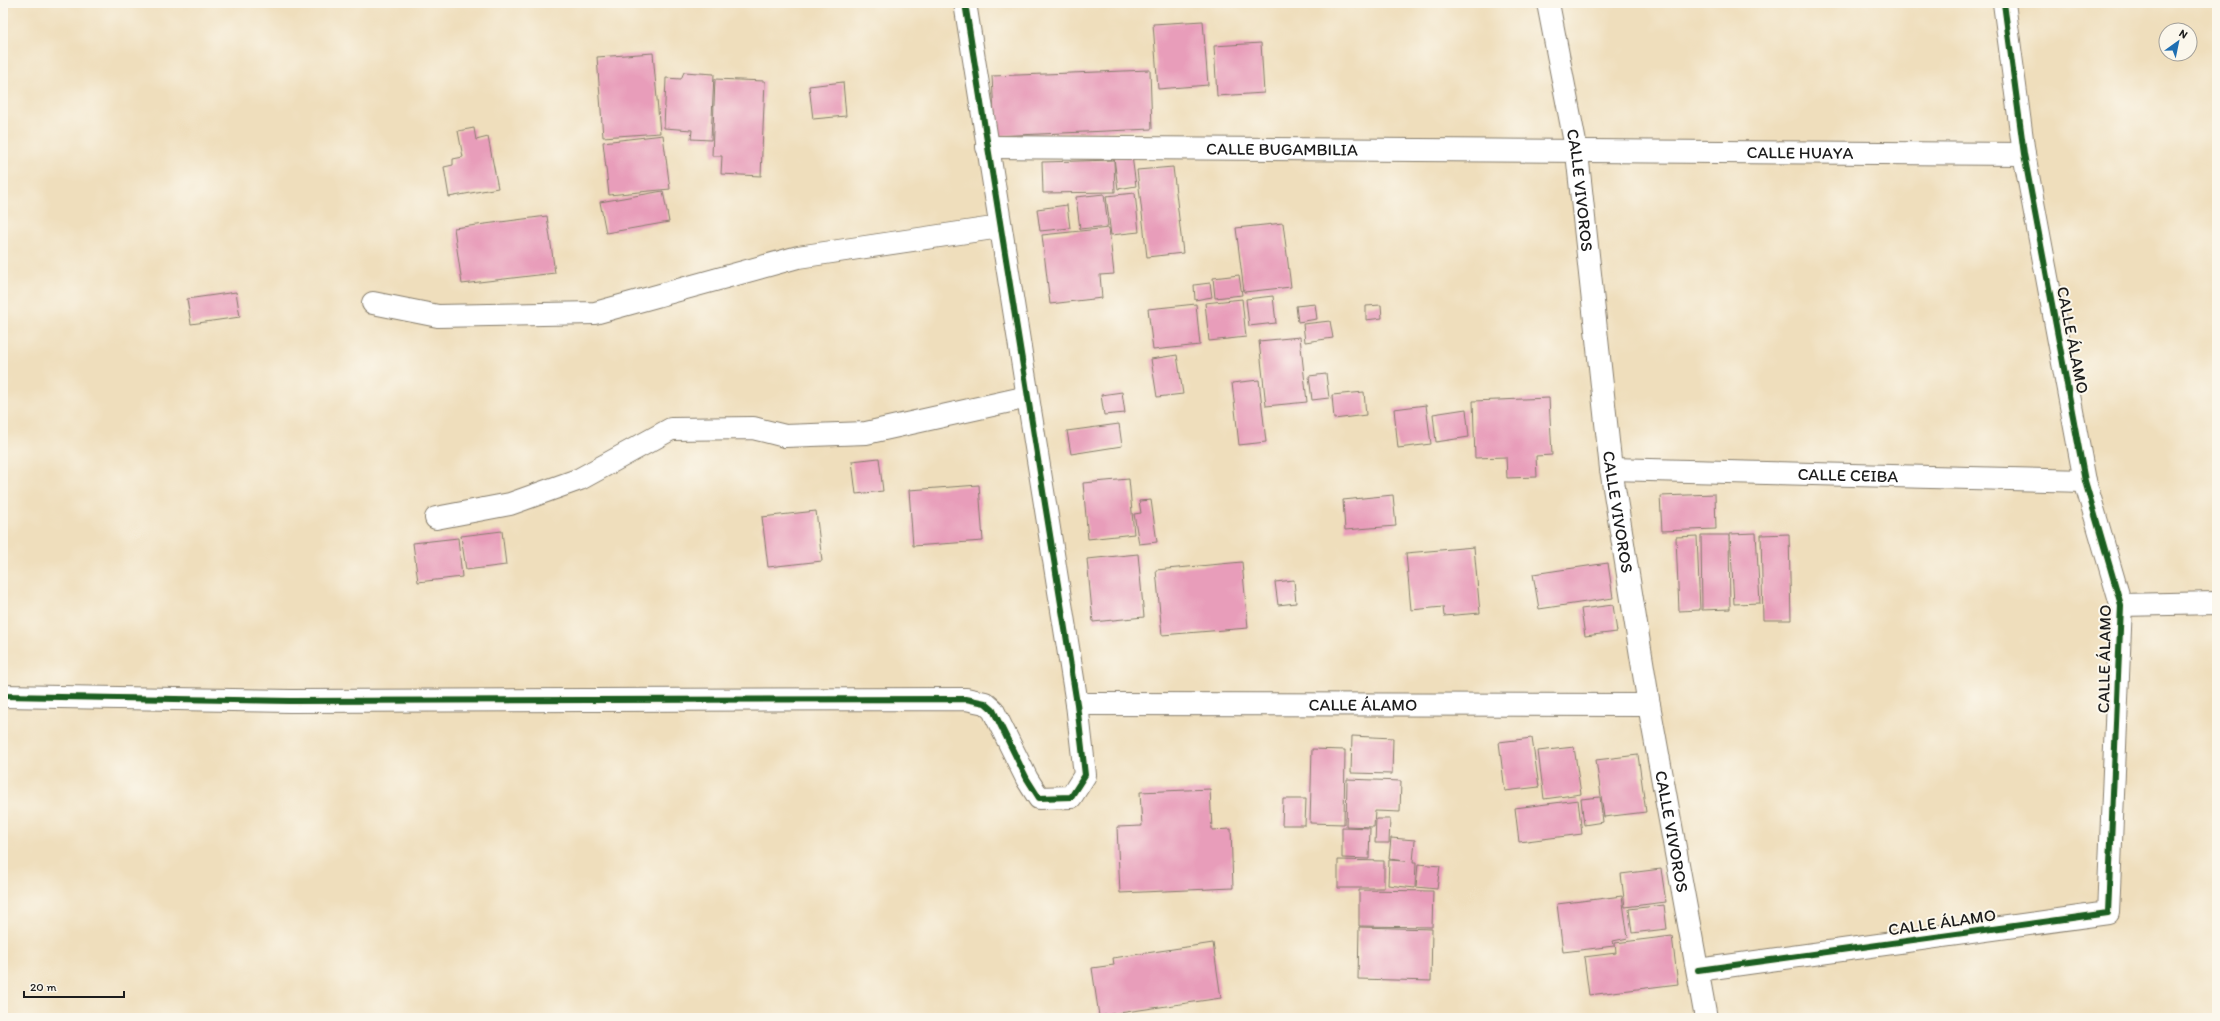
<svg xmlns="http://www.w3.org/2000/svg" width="2220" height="1021" font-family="Itim,sans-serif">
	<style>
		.building { fill: #e89dba }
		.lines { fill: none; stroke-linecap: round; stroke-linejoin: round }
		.minor-casing { stroke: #867d6c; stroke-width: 24 }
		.tertiary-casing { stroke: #867d6c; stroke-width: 24 }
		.minor { stroke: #fff; stroke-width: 22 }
		.tertiary { stroke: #fff; stroke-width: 22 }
		.cycleway-casing { stroke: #fbf7ec; stroke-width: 8 }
		.cycleway { stroke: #1b5e20; stroke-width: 6 }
		.labels { text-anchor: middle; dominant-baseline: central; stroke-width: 4; stroke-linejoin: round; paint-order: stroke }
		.street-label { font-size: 17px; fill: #1c1c1c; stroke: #fbf7ec }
	</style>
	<rect width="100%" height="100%" fill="#fbf7ec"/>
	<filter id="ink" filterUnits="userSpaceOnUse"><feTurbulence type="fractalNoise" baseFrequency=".025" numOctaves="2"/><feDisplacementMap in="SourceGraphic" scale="8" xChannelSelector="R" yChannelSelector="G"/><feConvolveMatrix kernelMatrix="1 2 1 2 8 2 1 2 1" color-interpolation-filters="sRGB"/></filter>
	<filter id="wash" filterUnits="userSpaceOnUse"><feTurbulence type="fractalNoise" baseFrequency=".012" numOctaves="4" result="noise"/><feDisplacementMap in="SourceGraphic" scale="16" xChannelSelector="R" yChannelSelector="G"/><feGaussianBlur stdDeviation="0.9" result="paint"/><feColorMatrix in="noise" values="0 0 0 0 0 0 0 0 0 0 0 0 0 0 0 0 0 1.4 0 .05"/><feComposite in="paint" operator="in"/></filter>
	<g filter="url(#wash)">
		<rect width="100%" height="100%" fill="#efdebc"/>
		<g id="blocks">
			<g class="building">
				<path d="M1203 21 1208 85 1158 89 1153 24Z"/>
				<path d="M1261 43 1264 93 1217 96 1214 46Z"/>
				<path d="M653 53 660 133 603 137 597 57Z"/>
				<path d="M1150 70 1152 129 995 136 992 76Z"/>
				<path d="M684 72 714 74 711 140 691 139 692 130 664 128 666 78 681 79Z"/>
				<path d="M715 79 765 81 761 176 721 174 722 156H712Z"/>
				<path d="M843 82 846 116 813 119 809 86Z"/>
				<path d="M474 128 476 140 488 137 498 188 449 197 444 167 453 165V159L463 157 458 131Z"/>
				<path d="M663 135 670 189 609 195 603 142Z"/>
				<path d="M1132 156 1136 186 1118 189 1114 158Z"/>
				<path d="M1114 160 1115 192 1043 193 1042 162Z"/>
				<path d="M1173 167 1183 253 1147 257 1137 170Z"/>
				<path d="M663 191 669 222 606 233 600 202Z"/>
				<path d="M1135 193 1139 232 1111 235 1106 196Z"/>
				<path d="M1104 194 1108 226 1080 229 1076 197Z"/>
				<path d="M1067 205 1070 228 1040 231 1037 209Z"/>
				<path d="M547 216 555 273 462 284 454 228Z"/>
				<path d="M1283 223 1291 287 1244 292 1236 228Z"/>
				<path d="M1109 228 1114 274 1100 275 1102 298 1050 304 1042 235Z"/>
				<path d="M1239 275 1242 295 1215 298 1213 278Z"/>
				<path d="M1210 283 1212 297 1195 300 1194 285Z"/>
				<path d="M236 292 240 317 191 324 187 299Z"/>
				<path d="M1273 296 1276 323 1249 326 1246 299Z"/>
				<path d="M1242 299 1246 337 1209 341 1205 303Z"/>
				<path d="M1196 304 1200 345 1153 350 1148 309Z"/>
				<path d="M1315 304 1317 319 1298 322 1296 306Z"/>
				<path d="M1381 305 1382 318 1366 320V306Z"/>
				<path d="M1330 321 1333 338 1305 342 1303 324Z"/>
				<path d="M1300 337 1307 402 1266 406 1259 341Z"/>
				<path d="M1177 355 1183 394 1157 397 1151 359Z"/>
				<path d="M1326 374 1329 398 1312 400 1309 376Z"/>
				<path d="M1259 380 1266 442 1239 445 1232 383Z"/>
				<path d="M1122 392 1125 413 1104 415 1101 395Z"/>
				<path d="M1364 392 1366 415 1334 419 1332 395Z"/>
				<path d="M1549 398 1552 455 1536 456 1537 477 1507 478 1506 457 1475 458 1473 401Z"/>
				<path d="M1426 405 1431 444 1398 448 1394 409Z"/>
				<path d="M1466 409 1469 437 1436 442 1433 414Z"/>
				<path d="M1119 424 1122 446 1071 454 1067 431Z"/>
				<path d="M879 458 883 491 856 494 852 461Z"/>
				<path d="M1129 479 1134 534 1088 539 1083 483Z"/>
				<path d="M979 485 983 541 913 546 909 490Z"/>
				<path d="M1715 494 1716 529 1662 531 1660 496Z"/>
				<path d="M1393 495 1396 526 1345 530 1343 500Z"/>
				<path d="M1151 500 1157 542 1139 544 1134 514 1141 513 1139 501Z"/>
				<path d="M816 511 822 561 768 567 762 517Z"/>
				<path d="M502 531 506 565 466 570 461 536Z"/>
				<path d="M1756 533 1760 603 1734 604 1730 534Z"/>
				<path d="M1789 534 1791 620H1763L1761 535Z"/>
				<path d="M1701 535H1729L1730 609 1702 610Z"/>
				<path d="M1697 536 1700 610 1679 611 1676 537Z"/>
				<path d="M458 538 462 577 418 582 413 543Z"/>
				<path d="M1474 547 1480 613 1444 616 1443 607 1411 610 1406 553Z"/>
				<path d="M1138 554 1144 617 1093 622 1087 559Z"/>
				<path d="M1242 562 1248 628 1162 635 1156 570Z"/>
				<path d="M1608 563 1613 598 1539 609 1533 574Z"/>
				<path d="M1294 580 1296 603 1278 605 1275 582Z"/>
				<path d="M1613 605 1617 632 1585 636 1581 609Z"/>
				<path d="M1352 736 1393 738 1392 774 1351 773Z"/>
				<path d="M1532 738 1539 787 1505 791 1499 742Z"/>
				<path d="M1574 747 1581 794 1544 799 1538 751Z"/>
				<path d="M1312 749 1345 750 1344 824 1310 823Z"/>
				<path d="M1638 755 1646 812 1604 817 1596 760Z"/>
				<path d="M1347 779 1401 781 1400 812 1375 811 1374 827 1346 826Z"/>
				<path d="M1210 789 1212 830 1231 829 1233 888 1120 893 1117 827 1142 826 1140 792Z"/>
				<path d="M1600 797 1603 822 1584 825 1581 799Z"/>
				<path d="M1283 799H1306L1305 825H1282Z"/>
				<path d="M1578 800 1582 834 1519 842 1515 808Z"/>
				<path d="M1376 819H1390L1389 843H1375Z"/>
				<path d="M1342 827 1370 828 1369 859 1342 858Z"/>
				<path d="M1391 838 1415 840 1413 862H1416L1415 888 1388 885 1389 860 1406 861 1389 859Z"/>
				<path d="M1338 860 1384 861V888H1338Z"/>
				<path d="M1418 864 1440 866 1437 889 1416 887Z"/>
				<path d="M1661 869 1666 902 1625 907 1621 874Z"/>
				<path d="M1359 890 1433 891 1432 927 1359 926Z"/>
				<path d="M1622 896 1628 938 1613 941 1614 946 1563 952 1557 904Z"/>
				<path d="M1664 905 1667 929 1632 933 1629 909Z"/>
				<path d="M1359 927 1432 929 1431 981 1358 979Z"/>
				<path d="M1672 936 1678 984 1589 995 1584 957 1616 953 1615 943Z"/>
				<path d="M1213 943 1221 998 1099 1016 1092 968 1114 965 1113 958Z"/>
			</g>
		</g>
	</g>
	<g filter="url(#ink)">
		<use href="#blocks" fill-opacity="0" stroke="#867d6c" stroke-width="1"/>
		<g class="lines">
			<defs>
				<g id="minor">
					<path id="s1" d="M987 147 2024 154"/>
					<path d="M373 303 438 316 595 313 798 257 1000 227"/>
					<path id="s2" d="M1611 469 2085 481"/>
					<path d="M436 518 510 504 580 479 671 429 753 428 785 436 866 433 1028 397"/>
					<path d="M2121 605 2217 603"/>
					<path d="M3 696 290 701 966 699 985 703 993 710 1027 779 1039 798 1071 797 1085 775 1077 704 965 3"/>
					<path id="s3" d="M1077 704 1649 705"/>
					<path d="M1698 970 2108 913 2121 605 2085 481 2024 154 2004 3"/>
				</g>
				<g id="tertiary">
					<path id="s4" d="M1548 3 1577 153 1611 469 1649 705 1706 1018"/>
				</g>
			</defs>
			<use href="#minor" class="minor-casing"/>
			<use href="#tertiary" class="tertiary-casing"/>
			<use href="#minor" class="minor"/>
			<use href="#tertiary" class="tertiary"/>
			<defs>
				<g id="cycleway">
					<path d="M3 696 290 701 966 699 985 703 993 710 1027 779 1039 798 1071 797 1085 775 1077 704 965 3"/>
					<path d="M1698 970 2108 913 2121 605 2085 481 2024 154 2004 3"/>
				</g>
			</defs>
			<use href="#cycleway" class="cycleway-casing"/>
			<use href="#cycleway" class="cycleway"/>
		</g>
	</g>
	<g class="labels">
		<g class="street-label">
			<text stroke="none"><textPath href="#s1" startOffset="295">CALLE BUGAMBILIA</textPath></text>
			<text stroke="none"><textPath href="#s1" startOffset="813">CALLE HUAYA</textPath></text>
			<text stroke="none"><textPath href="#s4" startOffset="190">CALLE VIVOROS</textPath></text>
			<text transform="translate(2073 340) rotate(79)">CALLE ÁLAMO</text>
			<text stroke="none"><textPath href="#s2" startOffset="237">CALLE CEIBA</textPath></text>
			<text stroke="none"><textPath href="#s4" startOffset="514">CALLE VIVOROS</textPath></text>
			<text transform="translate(2104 659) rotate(-89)">CALLE ÁLAMO</text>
			<text stroke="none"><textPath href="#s3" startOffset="286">CALLE ÁLAMO</textPath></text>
			<text stroke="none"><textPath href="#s4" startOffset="838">CALLE VIVOROS</textPath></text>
			<text transform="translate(1942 922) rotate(-8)">CALLE ÁLAMO</text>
		</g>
	</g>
	<rect width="2220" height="1021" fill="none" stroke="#fbf7ec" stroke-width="16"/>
	<g transform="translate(2178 42) rotate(33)"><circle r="19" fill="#fbf7ec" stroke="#a29f99"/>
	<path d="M0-3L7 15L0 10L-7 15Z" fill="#1f6fb2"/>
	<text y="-6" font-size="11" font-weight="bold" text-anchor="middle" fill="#1c1c1c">N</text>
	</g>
	<path d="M24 991v6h100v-6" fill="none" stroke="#1c1c1c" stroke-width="2"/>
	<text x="30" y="991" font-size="12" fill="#1c1c1c" stroke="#fbf7ec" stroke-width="3" paint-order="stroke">20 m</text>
</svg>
